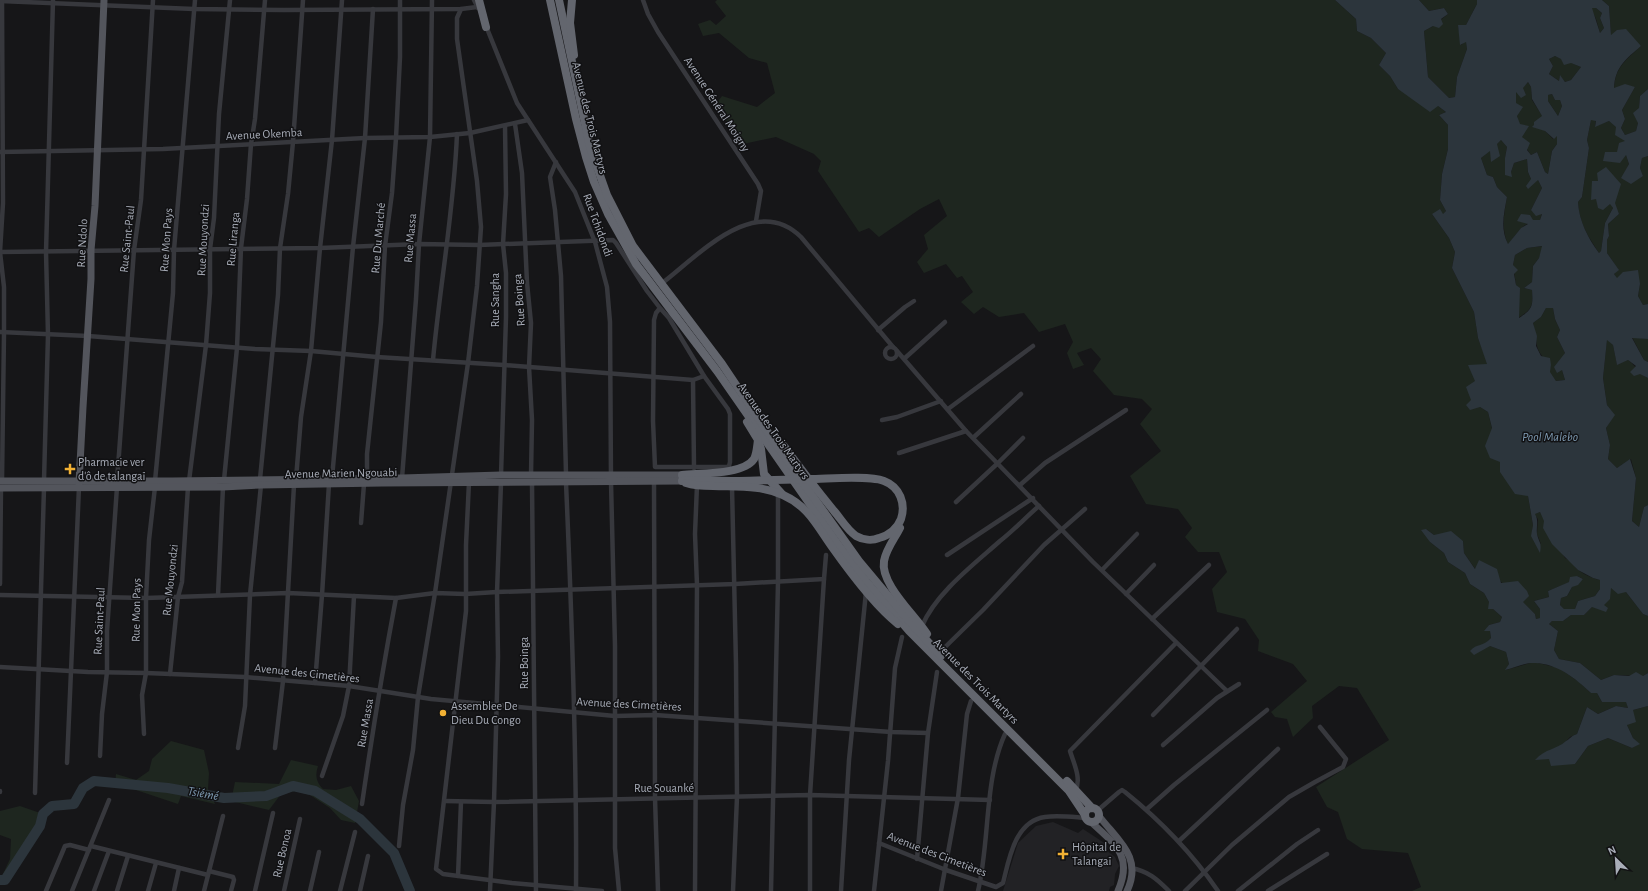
<svg xmlns="http://www.w3.org/2000/svg" width="1648" height="891" font-family="'Alegreya Sans',sans-serif">
	<style>
		.built { fill: #222225 }
		.green { fill: #1e261f }
		.water { fill: #2c353c; fill-rule: evenodd }
		.lines { fill: none; stroke-linecap: round; stroke-linejoin: round }
		.river { stroke: #2c353c; stroke-width: 10 }
		.street { stroke: #37383d; stroke-width: 4.5 }
		.primary { stroke: #53555c; stroke-width: 7 }
		.highway { stroke: #63666e; stroke-width: 8 }
		.poi-dot { fill: #f2b134; stroke: #111113; stroke-width: 1.5 }
		.labels { text-anchor: middle; dominant-baseline: central; stroke-width: 3; stroke-linejoin: round; paint-order: stroke }
		.street-label { font-size: 12px; fill: #a8adb8; stroke: #111113 }
		.poi-label { font-size: 12px; fill: #a8adb8; stroke: #111113; text-anchor: start }
		.water-label { font-size: 13px; font-style: italic; fill: #7f9bb3; stroke: #111113 }
	</style>
	<rect width="100%" height="100%" fill="#161618"/>
	<path class="built" d="M1053 822 1078 833 1083 829 1109 846 1107 851 1115 857 1119 866 1115 874 1114 885 1110 887 1109 891H1003L1018 843 1036 826Z"/>
	<g class="green">
		<path d="M717 0H1335L1356 19 1357 31 1371 38 1386 53 1379 65 1390 76 1398 89 1438 106 1446 112 1439 115 1448 125V149L1442 174 1440 200 1446 211 1443 215 1432 214 1449 238 1455 252 1452 268 1474 312 1478 338 1488 364 1475 381 1480 407 1488 412 1500 462 1528 496 1533 525 1532 536 1541 544 1537 534 1538 519 1534 514 1540 512 1565 558C1571 561 1573 564 1577 569 1583 574 1592 578 1600 580V589L1595 596 1578 601 1575 609H1564L1560 605 1561 598 1567 596 1572 587 1583 579 1577 576 1570 582 1548 591 1549 597 1534 601 1540 609 1541 618 1536 619 1535 614 1479 561 1476 570 1464 553 1463 541 1434 535 1426 529 1430 542 1444 553 1448 562 1465 573 1470 584 1484 593 1493 609 1502 617 1500 622 1489 625 1485 631 1490 630 1491 638 1485 644 1506 652 1509 664 1506 670 1534 662 1559 668 1579 682 1591 693H1597L1602 702 1626 701 1628 708 1616 706 1598 714 1587 707 1577 734 1570 737 1549 759 1575 764 1588 746 1608 738 1632 748 1639 744 1633 738 1627 725 1633 710 1648 706V891H1412L1421 887 1408 853 1362 849 1347 839 1338 812 1327 807 1316 787 1389 740 1357 688 1339 686 1312 706 1313 718 1293 737 1287 719 1275 717 1271 712 1307 681 1293 664 1258 651 1259 640 1245 619 1217 612 1212 589 1227 572 1219 552H1198L1185 537 1192 528 1178 509 1146 504 1130 476 1161 451 1140 424 1152 409 1142 399 1114 395 1093 371 1101 359 1091 348 1077 353 1084 365 1073 369 1067 353 1073 342 1065 324 1039 332 1024 313 999 317 983 307 974 314 961 302 973 292 962 276 957 278 946 264 924 273 917 262 928 249 924 235 947 216 939 199 920 209 879 237 869 228 859 232 818 171 821 161 814 154 776 137 743 144 715 105 722 96 757 107 775 93 767 63 749 58 719 33 703 36 698 24 710 20 716 25 726 16 715 2Z"/>
		<path d="M1419 0H1477V4L1466 25H1458L1461 45 1466 41 1467 49 1457 77 1455 97 1449 98 1428 77 1424 31 1433 26 1448 14 1444 8 1429 11Z"/>
		<path d="M1602 0H1648V89L1640 96 1638 123 1636 131 1625 135 1621 128 1625 119 1622 110 1635 87 1614 89C1615 67 1626 60 1641 46L1611 36 1609 6Z"/>
		<path d="M1591 8H1596L1602 13 1600 18 1604 28 1600 33 1596 19Z"/>
		<path d="M1555 56 1581 67 1571 80 1565 82 1560 76 1559 81 1549 74 1553 66 1549 59Z"/>
		<path d="M1528 82 1531 87 1532 100 1543 117 1545 131 1553 139 1557 135V144L1552 151 1548 174 1545 172 1537 152 1531 155C1519 139 1515 111 1516 91L1526 95 1522 88Z"/>
		<path d="M1552 94 1555 100H1560L1562 106 1558 116 1548 101V95Z"/>
		<path d="M1591 120H1596L1595 126 1609 121 1617 127 1626 141V155L1629 164 1622 178 1643 176 1640 168 1642 158 1648 156V304L1643 305 1638 296 1640 284 1617 279 1614 274 1618 269 1607 253V240L1609 236 1608 224 1619 214 1598 181H1592L1596 199 1610 203 1613 208 1605 223 1601 251 1599 253C1588 236 1579 223 1578 202L1582 197 1589 148 1587 140Z"/>
		<path d="M1501 140 1507 147 1505 158 1511 172 1514 163 1527 159 1528 172 1531 179 1538 180 1542 188 1531 210 1542 213 1540 220C1525 220 1516 234 1508 245 1501 228 1504 214 1507 197L1497 187 1493 177 1487 175 1481 158Z"/>
		<path d="M1543 246 1539 258 1533 266 1532 282 1524 288 1532 290C1533 306 1533 309 1518 318L1519 288 1516 285 1513 265 1515 255 1527 248Z"/>
		<path d="M1546 308H1553L1555 319 1560 330 1557 337 1565 353 1562 370 1565 380 1556 381 1549 372 1551 365C1532 348 1539 345 1533 323L1541 317Z"/>
		<path d="M1632 337 1648 339V362L1644 360Z"/>
		<path d="M1607 339 1613 345 1617 364 1628 360C1636 366 1639 374 1648 378V505L1644 507 1639 527 1632 521 1636 478 1631 459 1617 468 1608 459 1610 445 1606 428 1614 415 1607 405 1603 378Z"/>
		<path d="M1611 588 1626 592 1643 614 1648 616V673L1643 676 1614 675 1601 680 1580 663 1559 659 1554 650 1558 631 1549 624 1552 621H1563L1571 615H1584L1592 607 1603 605Z"/>
		<path d="M171 741 204 750 209 773 208 789 215 804 181 796 178 804 115 783 116 774 136 780 149 771 152 759Z"/>
		<path d="M291 760 318 766C315 776 316 781 323 789L336 790 351 786 359 801 355 823 341 820 330 808 310 795 295 791 281 794 269 810 231 801 235 782 279 784Z"/>
		<path d="M20 806 43 814 12 876H2L10 859 11 839 0 835V811Z"/>
	</g>
	<path class="water" d="M1335 0H1419L1429 11 1444 8 1448 14 1441 19 1443 24 1439 28 1433 26 1424 31 1428 77 1449 98 1455 97 1457 77 1467 49 1466 42 1460 45 1458 25H1466L1477 4V0H1602L1609 6 1611 35 1617 30 1626 29 1641 46C1626 59 1615 67 1614 88L1625 84 1635 87 1622 110 1625 119 1621 128 1625 135 1636 131 1638 123 1633 113 1639 108 1640 96 1648 89V156L1642 158 1640 168 1643 176 1631 184 1621 178 1629 164 1626 155 1620 163 1603 161 1605 152H1617L1619 143 1625 141 1615 135 1616 127 1609 121 1595 127 1596 121 1591 120 1587 140 1589 148 1582 197 1578 202C1579 221 1588 238 1599 253L1601 251 1605 223 1613 208 1610 204 1603 210 1598 208 1596 199 1591 200 1592 181H1598L1597 173 1606 167 1621 184 1615 203 1619 214 1608 224 1609 236 1607 240V253L1619 270 1614 274 1617 278 1623 272 1638 270 1640 284 1638 296 1643 305 1648 304V339L1632 338 1644 360 1648 362V378L1640 374 1634 376 1630 372 1636 366 1628 360 1617 365 1613 345 1607 340 1603 378 1607 405 1615 415 1606 428 1610 445 1608 459 1617 468 1630 459 1636 478 1632 521 1639 527 1644 507 1648 505V616L1643 614 1626 592 1618 594 1611 588 1610 599 1604 605 1608 608 1606 612 1592 607 1584 615H1571L1563 621H1552L1549 624 1558 631 1554 650 1559 659 1580 663 1601 680 1614 675 1629 676 1636 672 1643 676 1648 673V706L1633 710 1636 722 1627 725 1633 738 1640 744 1632 748 1608 738 1588 746 1575 764 1551 766 1549 759 1535 760C1546 748 1556 750 1566 741 1571 738 1571 736 1577 734L1587 707 1598 714 1616 706 1628 708 1626 702H1602L1597 693H1591C1575 678 1558 664 1535 663 1526 662 1514 668 1505 670L1509 664 1506 652 1490 646 1474 655 1470 651C1477 643 1483 647 1491 638L1490 631H1484L1489 625 1500 622 1502 617 1493 609H1488L1489 602 1484 593 1470 584 1465 573 1448 562 1444 553 1430 542 1421 530 1426 529 1434 535 1451 531 1463 541 1464 553 1475 569 1479 560 1497 569 1501 583 1518 581 1527 591 1529 596 1523 602 1535 614 1536 619 1540 618V609L1534 601 1549 597 1548 591 1569 582 1570 577 1577 576 1583 579 1578 585 1572 587 1567 596 1561 598 1560 605 1564 609H1575L1578 601 1595 596 1600 589V580L1593 578 1578 570 1552 544 1543 528 1544 521 1540 512 1535 514C1539 521 1536 526 1537 534 1539 543 1542 542 1540 553L1531 536 1533 525 1528 496 1515 494 1500 472V462L1490 458 1485 446 1492 428 1488 412 1480 407 1470 410 1466 405 1471 400 1466 387 1475 381 1468 365 1487 364 1478 338 1474 312 1452 268 1455 252 1449 238 1432 214 1440 209 1443 214 1446 211 1440 200 1442 174 1448 149V125L1439 115 1446 112 1438 106 1430 112 1398 89 1390 76 1379 65 1386 53 1371 38 1357 31 1356 19ZM1592 8H1596L1602 13 1600 18 1604 28 1600 33ZM1555 56 1561 59 1564 65 1571 63 1581 67 1571 80 1565 82 1560 75 1559 81 1549 74 1553 66 1549 59ZM1528 82 1531 87 1532 99 1542 116 1534 122V125L1532 127 1545 131 1554 139 1557 136V144L1552 151 1548 174 1545 172 1537 152 1531 155 1527 150 1530 143 1522 137 1529 126 1520 124 1517 116 1523 107 1516 103V92L1521 98 1526 95 1523 88ZM1552 94 1555 100H1560L1562 106 1558 116 1548 101V95ZM1501 140 1507 147 1505 158V175L1512 177 1511 172 1514 163 1527 159 1528 172 1531 179 1526 186 1528 189 1538 180 1542 188 1531 210 1536 216 1542 214 1540 220H1533L1530 215 1521 214 1517 221 1528 224 1521 228 1508 244C1500 229 1504 213 1507 197L1497 187 1493 177 1487 175 1481 158 1490 151 1491 162 1500 156 1497 144ZM1542 246 1539 258 1533 266 1532 282 1524 288 1532 290C1533 306 1533 309 1519 318L1520 288 1516 285 1514 274 1518 270 1513 265 1515 255 1527 248ZM1546 308H1553L1555 319 1560 330 1557 337 1565 353 1554 367 1557 373 1562 370 1565 380 1556 381 1550 372 1551 365 1550 358 1541 356 1536 346 1537 336 1533 323 1541 317Z"/>
	<g class="lines">
		<path class="river" d="M0 880H5L40 826 43 814 52 806 74 804 83 788 94 781 168 788 224 798 266 796 293 786 315 791 360 819 394 853 410 891"/>
		<g class="street">
			<path d="M474 0 478 8"/>
			<path d="M643 0 648 14 658 32 758 184 761 191 756 221"/>
			<path d="M0 1 194 9 284 10 461 9 477 7"/>
			<path d="M486 26 517 103 575 192 595 242 607 287 610 322 611 482 615 646V848L619 891"/>
			<path d="M515 124 522 173 527 283 531 323 529 367 532 420 531 475"/>
			<path d="M0 152 163 149 365 138 430 137 470 133 528 120"/>
			<path d="M556 162 550 177 555 210 561 276 566 474"/>
			<path d="M0 252 320 248 419 244 479 245 613 240 616 243 647 291 660 308 669 318 704 376 728 409 730 414V462L729 466 727 467H655L653 421 654 320 656 313 660 308"/>
			<path d="M661 284C698 256 755 192 801 237L893 347"/>
			<path d="M878 330 905 307 914 301"/>
			<path d="M0 332 88 336 255 349 311 351 377 357 504 365 693 380 704 376"/>
			<circle cx="891" cy="353" r="6"/>
			<path d="M897 351 966 431 1093 562 1227 691"/>
			<path d="M905 358 945 322"/>
			<path d="M433 360C440 284 454 210 457 134"/>
			<path d="M693 380 694 468"/>
			<path d="M948 409 1033 346"/>
			<path d="M882 420 897 417 941 401"/>
			<path d="M974 437 1021 394"/>
			<path d="M899 453 966 431"/>
			<path d="M501 475 506 317V273L503 244 506 194 505 126"/>
			<path d="M332 478 353 247 365 138 373 9"/>
			<path d="M367 478V454L381 322 385 246 392 193 396 138 400 57V0"/>
			<path d="M402 478 416 299 419 244 430 137 432 0"/>
			<path d="M260 479 278 295 280 248 288 194 293 142 303 0"/>
			<path d="M296 479 301 417 311 351 320 248 332 140 342 0"/>
			<path d="M44 480 48 335 46 252 53 0"/>
			<path d="M224 480 237 348 241 248 247 199 251 144 255 119 265 0"/>
			<path d="M2 481 4 333V287L0 252 3 203 2 0"/>
			<path d="M117 481 134 250 141 200 153 0"/>
			<path d="M155 481 173 293 174 250 195 0"/>
			<path d="M189 481 206 345 210 293V249L214 218 219 114 230 0"/>
			<path d="M654 481 655 798 658 891"/>
			<path d="M469 482 466 545V611L436 869 443 874 512 883 602 891"/>
			<path d="M532 483 536 891"/>
			<path d="M566 483C572 619 577 755 576 891"/>
			<path d="M1020 485 1045 463 1126 410"/>
			<path d="M732 487 736 664 737 797 733 891"/>
			<path d="M956 502 998 463 1023 438"/>
			<path d="M361 523 364 484"/>
			<path d="M947 555 1033 498"/>
			<path d="M1102 570 1137 534"/>
			<path d="M0 584 1 488"/>
			<path d="M1126 594 1154 565"/>
			<path d="M0 595 146 598 288 593 396 598 435 593 465 594 497 592 735 584 824 579 826 555"/>
			<path d="M218 595 223 487"/>
			<path d="M1152 619 1209 565"/>
			<path d="M922 626C936 593 973 565 1000 541 1014 530 1026 517 1039 506"/>
			<path d="M939 653 983 610 1044 545 1085 509"/>
			<path d="M0 667 88 672 146 673 245 677 349 686 431 699 615 716 655 715 891 732 928 733"/>
			<path d="M170 674 178 597 182 582 188 487"/>
			<path d="M315 683 322 595 329 484"/>
			<path d="M1153 715 1237 629"/>
			<path d="M144 734 142 695 146 673V598L149 540 155 487"/>
			<path d="M1163 745 1217 698 1239 684"/>
			<path d="M238 748 245 706 250 595 261 485"/>
			<path d="M275 748 283 681 294 485"/>
			<path d="M100 756 102 714 107 672V631L117 487"/>
			<path d="M67 763 79 487"/>
			<path d="M322 776 343 716 349 686 354 596"/>
			<path d="M0 791V792"/>
			<path d="M1075 792C1082 779 1074 764 1070 751L1176 643"/>
			<path d="M35 793 44 488"/>
			<path d="M445 801 494 802 810 795 990 800"/>
			<path d="M362 804C372 735 383 667 396 598"/>
			<path d="M1147 809 1174 785 1267 710"/>
			<path d="M1097 811 1119 792 1122 790 1125 792C1161 821 1192 853 1218 891"/>
			<path d="M1179 841 1278 749"/>
			<path d="M879 843 946 870 996 887 1003 883C1009 859 1015 821 1045 817 1058 815 1072 817 1085 818"/>
			<path d="M91 846 208 875"/>
			<path d="M399 846 403 805 413 750 418 697 435 593 468 363 477 286 481 227 477 181 457 39V18L461 9"/>
			<path d="M917 859 928 733 937 672"/>
			<path d="M1131 868C1148 871 1157 879 1169 891"/>
			<path d="M209 871 233 877 234 880 231 891"/>
			<path d="M458 876 461 802"/>
			<path d="M46 891 65 846 70 845 89 850"/>
			<path d="M72 891 109 800"/>
			<path d="M94 891 109 851"/>
			<path d="M117 891 128 856"/>
			<path d="M148 891 156 863"/>
			<path d="M174 891 179 868"/>
			<path d="M204 891 223 816"/>
			<path d="M255 891 273 813"/>
			<path d="M284 891 300 819"/>
			<path d="M310 891 319 852"/>
			<path d="M340 891 355 832"/>
			<path d="M360 891 368 856"/>
			<path d="M490 891 494 802 498 657 497 592 501 483"/>
			<path d="M695 891 697 585 695 534 697 485"/>
			<path d="M771 891 778 582V493"/>
			<path d="M810 891V795L824 579"/>
			<path d="M841 891 849 760 866 592"/>
			<path d="M874 891 888 761 895 668 902 637"/>
			<path d="M941 891 958 798 967 714 971 701"/>
			<path d="M978 891C990 841 984 780 1005 734"/>
			<path d="M1185 891 1232 845 1289 797 1315 782 1343 767 1346 759 1320 727"/>
			<path d="M1238 891 1297 844 1318 830"/>
			<path d="M1268 891 1327 854"/>
		</g>
		<g class="primary">
			<path d="M0 481H172L402 478 501 475H682"/>
			<path d="M79 483 83 407 91 279V250L95 206 104 0"/>
			<path d="M0 488 223 487 261 485 382 483 682 481"/>
			<path d="M1099 816C1118 841 1143 857 1127 891"/>
			<path d="M1091 822C1116 845 1133 856 1118 891"/>
		</g>
		<g class="highway">
			<path d="M479 0 486 27"/>
			<path d="M550 0 576 119 586 157 594 182 608 214 636 264 717 371 839 546 866 581 909 631 1069 791 1085 815"/>
			<path d="M559 0 590 147 607 195 633 246 722 364 777 446 859 561 910 622 941 656"/>
			<path d="M572 0 570 23 574 55"/>
			<path d="M759 443 761 449 764 474 782 494"/>
			<path d="M682 475C701 473 743 475 754 459 757 453 757 446 758 440L747 422"/>
			<path d="M682 481C701 480 720 481 739 481 762 480 786 480 809 479 827 479 868 475 884 481 900 487 906 504 901 519 897 529 890 535 879 538 872 541 863 540 856 536 847 530 841 519 834 511 817 490 800 468 784 446"/>
			<path d="M686 483C695 486 704 486 713 486 737 487 761 485 783 495 808 506 817 526 832 547 849 571 875 606 898 624"/>
			<path d="M900 528C895 538 886 549 884 561 880 584 915 615 927 634"/>
			<path d="M1067 781 1092 808"/>
			<circle cx="1092" cy="815" r="7"/>
		</g>
	</g>
	<g class="poi-dot">
		<path d="M68 463h4v4h4v4h-4v4h-4v-4h-4v-4h4z"/>
		<circle cx="443" cy="713" r="4"/>
		<path d="M1061 848h4v4h4v4h-4v4h-4v-4h-4v-4h4z"/>
	</g>
	<g class="labels">
		<g class="street-label">
			<text transform="translate(717 104) rotate(57)">Avenue Général Moigny</text>
			<text transform="translate(590 118) rotate(76)">Avenue des Trois Martyrs</text>
			<text transform="translate(264 134) rotate(-3)">Avenue Okemba</text>
			<text transform="translate(598 225) rotate(70)">Rue Tchidondi</text>
			<text transform="translate(378 238) rotate(-85)">Rue Du Marché</text>
			<text transform="translate(410 238) rotate(-85)">Rue Massa</text>
			<text transform="translate(127 239) rotate(-84)">Rue Saint-Paul</text>
			<text transform="translate(233 239) rotate(-85)">Rue Liranga</text>
			<text transform="translate(166 240) rotate(-86)">Rue Mon Pays</text>
			<text transform="translate(203 240) rotate(-87)">Rue Mouyondzi</text>
			<text transform="translate(82 243) rotate(-87)">Rue Ndolo</text>
			<text transform="translate(495 300) rotate(-90)">Rue Sangha</text>
			<text transform="translate(519 300) rotate(-94)">Rue Boinga</text>
			<text transform="translate(774 431) rotate(55)">Avenue des Trois Martyrs</text>
			<text transform="translate(341 473) rotate(-1)">Avenue Marien Ngouabi</text>
			<text transform="translate(170 580) rotate(-84)">Rue Mouyondzi</text>
			<text transform="translate(136 610) rotate(-89)">Rue Mon Pays</text>
			<text transform="translate(99 621) rotate(-87)">Rue Saint-Paul</text>
			<text transform="translate(524 663) rotate(-90)">Rue Boinga</text>
			<text transform="translate(307 673) rotate(6)">Avenue des Cimetières</text>
			<text transform="translate(976 681) rotate(45)">Avenue des Trois Martyrs</text>
			<text transform="translate(629 704) rotate(3)">Avenue des Cimetières</text>
			<text transform="translate(365 723) rotate(-80)">Rue Massa</text>
			<text x="664" y="788">Rue Souanké</text>
			<text transform="translate(282 853) rotate(-77)">Rue Bonoa</text>
			<text transform="translate(937 854) rotate(21)">Avenue des Cimetières</text>
		</g>
		<g class="poi-label">
			<text x="78" y="462">Pharmacie ver<tspan x="78" dy="14">d'ô de talangaï</tspan></text>
			<text x="451" y="706">Assemblee De<tspan x="451" dy="14">Dieu Du Congo</tspan></text>
			<text x="1072" y="847">Hôpital de<tspan x="1072" dy="14">Talangaï</tspan></text>
		</g>
		<g class="water-label">
			<text x="1550" y="437">Pool Malebo</text>
			<text transform="translate(203 794) rotate(10)">Tsiémé</text>
		</g>
	</g>
	<g transform="translate(1616 859) rotate(335)" stroke="#111113" stroke-width="3" paint-order="stroke">
	<path d="M0-3L7 15L0 10L-7 15Z" fill="#a8adb8"/>
	<text y="-6" font-size="11" font-weight="bold" text-anchor="middle" fill="#a8adb8">N</text>
	</g>
</svg>
